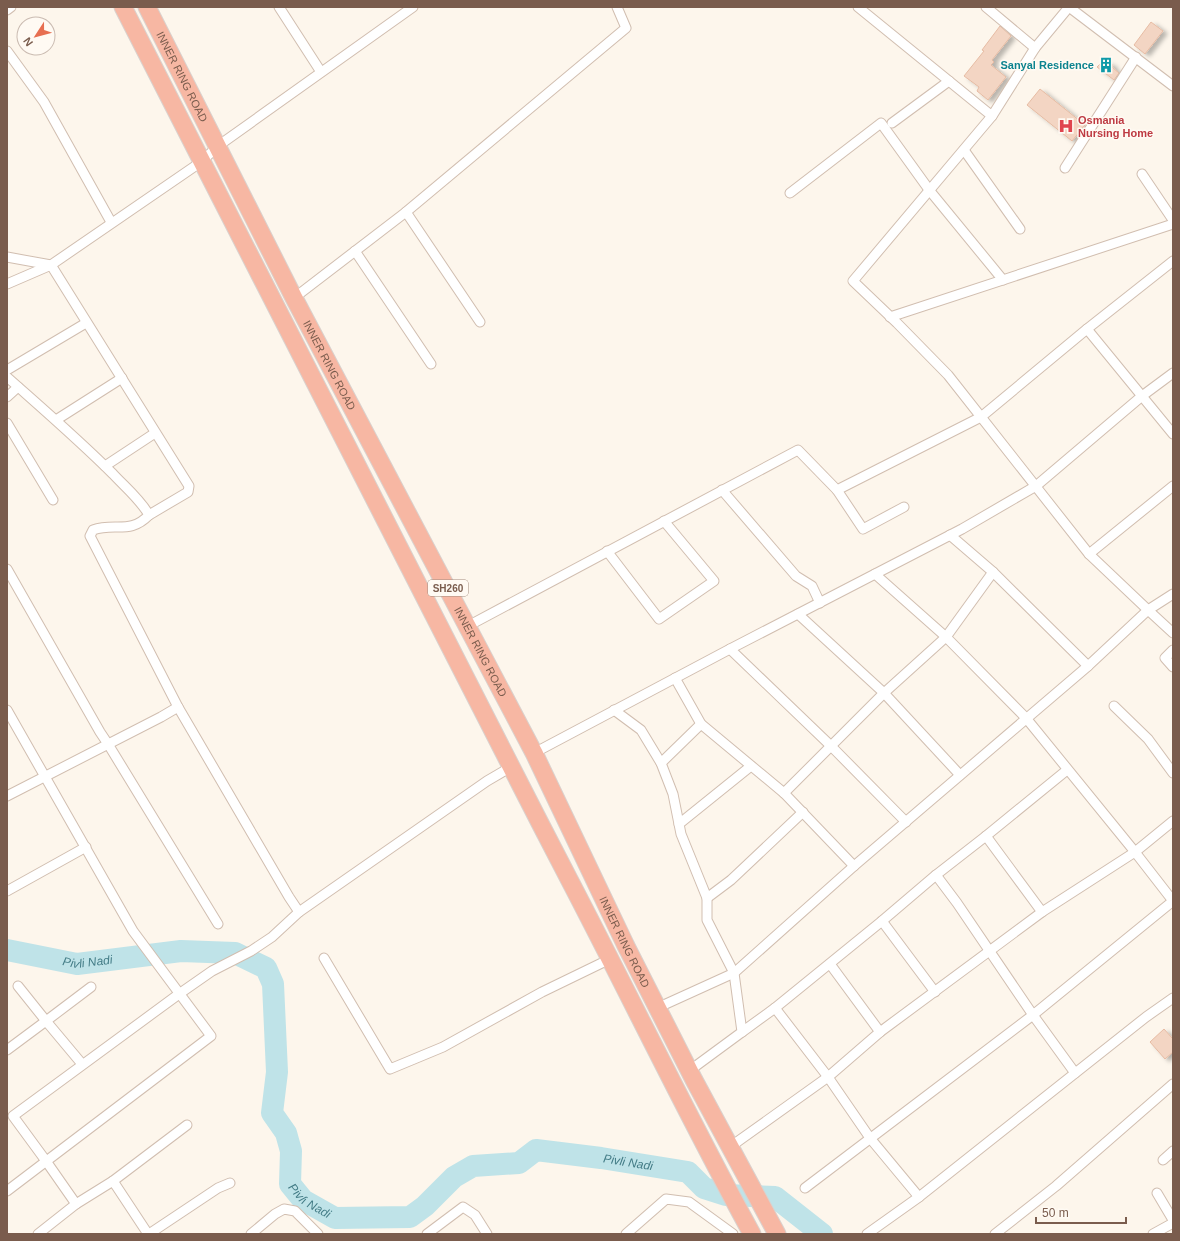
<svg xmlns="http://www.w3.org/2000/svg" width="1180" height="1241" font-family="Arial,sans-serif">
	<style>
		.lines { fill: none; stroke-linecap: round; stroke-linejoin: round }
		.river { stroke: #bfe3e8; stroke-width: 22 }
		.building { fill: #f3d5c3; stroke: #e6bba3; filter: url(#shadow) }
		.street-casing { stroke: #d1beb0; stroke-width: 11 }
		.highway-casing { stroke: #dad1cd; stroke-width: 19 }
		.street { stroke: #fff; stroke-width: 9 }
		.highway { stroke: #f7b7a3; stroke-width: 17 }
		.labels { text-anchor: middle; dominant-baseline: central; stroke-width: 3; stroke-linejoin: round; paint-order: stroke }
		.shield { fill: #fffaf3; stroke: #a28b7f; stroke-width: 1 }
		.shield-label { font-size: 10px; font-weight: bold; fill: #7a5c4d }
		.culture-label { font-size: 11px; font-weight: bold; fill: #0d838f; stroke: #fffaf3; text-anchor: end }
		.street-label { font-size: 11px; fill: #7a5c4d; stroke: #fffaf3 }
		.health-label { font-size: 11px; font-weight: bold; fill: #be3a42; stroke: #fffaf3; text-anchor: start }
		.water-label { font-size: 12px; font-style: italic; fill: #437c86; stroke: #fffaf3 }
	</style>
	<defs>
		<filter id="shadow"><feDropShadow dx="4.5" dy="2.5" stdDeviation="2" flood-color="#0004"/></filter>
	</defs>
	<rect width="100%" height="100%" fill="#fdf6ec"/>
	<g class="lines">
		<path class="river" id="s1" d="M7 950 77 964 181 951 235 953 266 968 273 984 277 1072 272 1113 286 1133 291 1151 290 1184 303 1200 335 1218 410 1217 425 1206 454 1177 473 1166 519 1163 536 1150 601 1158 688 1172 704 1188 726 1195 775 1197 822 1234"/>
	</g>
	<g class="building">
		<path d="M1151 22 1163 31 1145 54 1134 45Z"/>
		<path d="M1000 26 1011 36 992 60 994 62 991 65 1006 77 988 100 977 91 979 87 964 76 984 51 982 50Z"/>
		<path d="M1103 61 1113 65 1112 67 1119 73 1114 80 1097 67Z"/>
		<path d="M1040 89 1085 125 1072 141 1027 105Z"/>
		<path d="M1164 1029 1173 1039V1052L1165 1059 1150 1042Z"/>
	</g>
	<g class="lines">
		<defs>
			<g id="street">
				<path d="M279 7 321 72"/>
				<path d="M858 7 992 116 1035 48 1069 7"/>
				<path d="M986 7 1035 48"/>
				<path d="M1069 7 1173 86"/>
				<path d="M7 10 11 7"/>
				<path d="M7 51 44 102 111 222"/>
				<path d="M992 116 853 281 897 323 948 375 1089 554 1148 610 1173 594"/>
				<path d="M892 123 949 81"/>
				<path d="M964 150 1020 229"/>
				<path d="M1065 168 1136 57"/>
				<path d="M1142 174 1173 220"/>
				<path d="M790 193 881 123 930 191 1003 280"/>
				<path d="M406 212 626 28 617 7"/>
				<path d="M355 251 431 364"/>
				<path d="M7 257 51 265 201 162 218 146 413 7"/>
				<path d="M7 284 51 265 189 486 188 492 149 515"/>
				<path d="M294 298 406 212 480 322"/>
				<path d="M890 317 1173 224"/>
				<path d="M1087 329 1173 261"/>
				<path d="M7 370 86 323"/>
				<path d="M7 377C43 409 79 440 113 474 125 487 140 499 149 515 130 535 115 522 93 530L90 536 178 707 289 897 299 912 487 781 511 767"/>
				<path d="M7 397 18 387"/>
				<path d="M56 420 122 378"/>
				<path d="M7 423 53 500"/>
				<path d="M105 466 155 433"/>
				<path d="M722 490 796 576 812 586 820 603"/>
				<path d="M837 490 863 529 904 507"/>
				<path d="M950 535 993 572 1088 666"/>
				<path d="M607 551 659 619 714 581 664 521"/>
				<path d="M1089 554 1173 486"/>
				<path d="M7 569 100 732 108 744 218 924"/>
				<path d="M875 574 946 637 1026 718 1135 852 1173 821"/>
				<path d="M798 614 884 693 960 775"/>
				<path d="M468 626 798 450 837 490 981 417 1087 329 1173 434"/>
				<path d="M730 649 831 746 906 822"/>
				<path d="M1173 650 1165 658 1173 667"/>
				<path d="M675 678 701 724 784 793 854 866"/>
				<path d="M1114 706 1148 739 1173 773"/>
				<path d="M7 710 133 931 211 1036 7 1191"/>
				<path d="M614 710 641 730 661 763"/>
				<path d="M534 753 730 649 962 529 1036 486 1142 396 1173 373"/>
				<path d="M784 793 884 693 946 637 993 572"/>
				<path d="M7 796 161 717 178 707"/>
				<path d="M679 824 751 766"/>
				<path d="M986 836 1042 912"/>
				<path d="M936 875 957 903 1033 1015 1075 1073"/>
				<path d="M7 891 86 847"/>
				<path d="M707 898 731 880 803 812"/>
				<path d="M882 921 935 992"/>
				<path d="M324 958 390 1069 443 1047 542 992 610 959"/>
				<path d="M830 964 880 1032"/>
				<path d="M18 986 46 1021 91 987"/>
				<path d="M657 1008 734 973 854 866 1088 666 1148 610 1173 633"/>
				<path d="M742 1032 775 1008"/>
				<path d="M7 1050 46 1021 82 1064"/>
				<path d="M689 1071 742 1032 734 973 707 920V898L681 834 673 794 661 763 701 724"/>
				<path d="M730 1147 828 1077 880 1032 1042 912 1135 852 1173 901"/>
				<path d="M1163 1160 1173 1151"/>
				<path d="M113 1181 187 1125"/>
				<path d="M805 1188 1033 1015 1173 901"/>
				<path d="M1157 1193 1173 1220"/>
				<path d="M919 1197 1146 1017 1173 998"/>
				<path d="M76 1204 113 1181 148 1234"/>
				<path d="M38 1234 76 1204 46 1161 13 1116 179 994 212 971 251 951 272 937 299 912"/>
				<path d="M149 1234 218 1188 230 1183"/>
				<path d="M251 1234 275 1214 284 1209 295 1211 318 1234"/>
				<path d="M427 1234 463 1207 475 1215 487 1234"/>
				<path d="M626 1234 666 1199 689 1202 733 1234"/>
				<path d="M867 1234 919 1197 870 1138 828 1077 775 1008 882 921 936 875 986 836 1067 770"/>
				<path d="M995 1234 1056 1186 1173 1084"/>
				<path d="M1153 1234 1173 1223"/>
			</g>
			<g id="highway">
				<path d="M123 7C271 300 420 592 571 883 632 1000 689 1119 752 1234"/>
				<path id="s2" d="M147 7 294 298 534 753 626 946 694 1080 777 1234"/>
			</g>
		</defs>
		<use href="#street" class="street-casing"/>
		<use href="#highway" class="highway-casing"/>
		<use href="#street" class="street"/>
		<use href="#highway" class="highway"/>
	</g>
	<defs>
		<symbol id="building-bare" viewBox="-9 -9 18 18"><path d="M-4-6H4V6H1V3H-1V6H-4ZM-2.5-4.3h1.7v1.8h-1.7ZM.8-4.3h1.7v1.8H.8ZM-2.5-1h1.7V.8h-1.7ZM.8-1h1.7V.8H.8Z" fill="#0f9aa8" stroke="#fffaf3" stroke-width="2.5" paint-order="stroke"/></symbol>
		<symbol id="hospital-bare" viewBox="-9 -9 18 18"><path d="M-5-5h3v3.5h4V-5h3V5h-3V1.5h-4V5h-3Z" fill="#e0444e" stroke="#fffaf3" stroke-width="2.5" paint-order="stroke"/></symbol>
	</defs>
	<g fill-rule="evenodd">
		<use href="#building-bare" x="1095" y="54" width="22" height="22"/>
		<use href="#hospital-bare" x="1055" y="115" width="22" height="22"/>
	</g>
	<g class="labels">
		<rect class="shield" x="428" y="580" width="40" height="16" rx="3"/>
		<g class="shield-label">
			<text x="448" y="588">SH260</text>
		</g>
		<g class="culture-label">
			<text x="1094" y="65">Sanyal Residence</text>
		</g>
		<g class="street-label">
			<text stroke="none"><textPath href="#s2" startOffset="78">INNER RING ROAD</textPath></text>
			<text stroke="none"><textPath href="#s2" startOffset="402">INNER RING ROAD</textPath></text>
			<text stroke="none"><textPath href="#s2" startOffset="726">INNER RING ROAD</textPath></text>
			<text stroke="none"><textPath href="#s2" startOffset="1050">INNER RING ROAD</textPath></text>
		</g>
		<g class="health-label">
			<text x="1078" y="120">Osmania<tspan x="1078" dy="13">Nursing Home</tspan></text>
		</g>
		<g class="water-label">
			<text stroke="none"><textPath href="#s1" startOffset="82">Pivli Nadi</textPath></text>
			<text stroke="none"><textPath href="#s1" startOffset="862">Pivli Nadi</textPath></text>
			<text stroke="none"><textPath href="#s1" startOffset="514">Pivli Nadi</textPath></text>
		</g>
	</g>
	<rect width="1180" height="1241" fill="none" stroke="#7a5c4d" stroke-width="16"/>
	<g transform="translate(36 36) rotate(234)"><circle r="19" fill="#fffaf3" stroke="#cabbb1"/>
	<path d="M0-3L7 15L0 10L-7 15Z" fill="#e76f51"/>
	<text y="-6" font-size="11" font-weight="bold" text-anchor="middle" fill="#7a5c4d">N</text>
	</g>
	<path d="M1036 1217v6h90v-6" fill="none" stroke="#7a5c4d" stroke-width="2"/>
	<text x="1042" y="1217" font-size="12" fill="#7a5c4d" stroke="#fffaf3" stroke-width="3" paint-order="stroke">50 m</text>
</svg>
